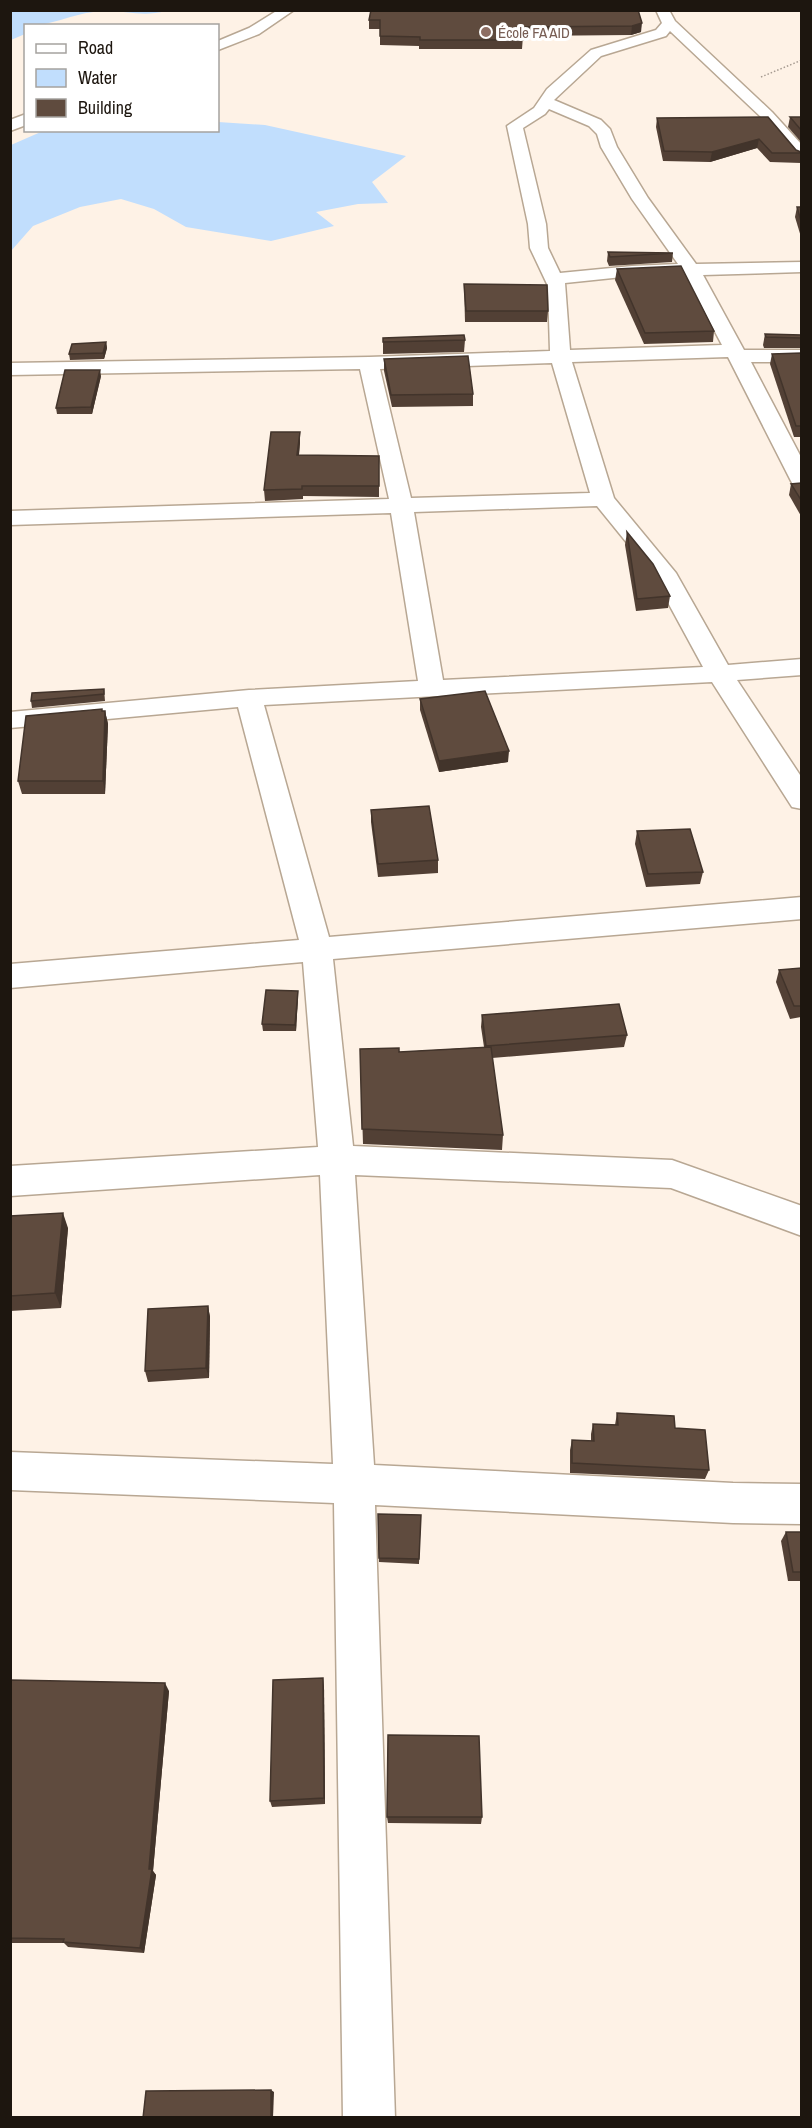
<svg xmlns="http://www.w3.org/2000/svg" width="812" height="2128" font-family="'Archivo Narrow',sans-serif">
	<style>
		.water { fill: #c1defd }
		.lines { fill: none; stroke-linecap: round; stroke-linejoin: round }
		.street-casing { stroke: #b8a793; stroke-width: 3 }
		.path { stroke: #a79c92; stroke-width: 1.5; stroke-dasharray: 1.5 2; stroke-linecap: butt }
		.street { fill: #fff; fill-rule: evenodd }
		.wall { fill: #524035 }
		.shaded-wall { fill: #42342b }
		.building { fill: #5f4b3e; stroke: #42342b; stroke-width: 1.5 }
		.education-dot { fill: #8d6e63; stroke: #fff; stroke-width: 2 }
		.labels { text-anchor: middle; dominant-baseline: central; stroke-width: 6; stroke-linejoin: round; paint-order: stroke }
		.far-education-label { font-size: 15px; fill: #785e54; stroke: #fff; text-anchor: start }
	</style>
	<rect width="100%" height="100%" fill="#fef2e6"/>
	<g class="water">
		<path d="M11 10H166V11C143 17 128 11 105 11 78 11 53 26 26 26L25 34 11 40Z"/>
		<path d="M218 122 265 125 406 156 372 182 388 203 358 204 316 212 334 226 271 241 186 227 154 209 121 199 80 207 33 226 11 251V145L43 131 218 130Z"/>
	</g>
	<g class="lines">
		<defs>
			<g id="street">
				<path d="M278 10H294L259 34 218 50V41L249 28Z"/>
				<path d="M656 10H669L675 21 772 112 802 145V160L796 158 762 118 670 31 666 36 601 56 554 100 601 120 610 129 617 147 648 198 696 264 802 262V272L703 275 744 350H802V362H751L802 459V488L794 486 791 481 728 357 572 362 614 498 676 573 728 665 802 659V675L737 680 802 778V809L792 807 712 682 264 705 329 937 802 897V919L333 959 353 1146 672 1160 802 1206V1236L671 1188 355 1175 374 1465 733 1483 802 1484V1524L733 1523 375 1505 395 2118H343L334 1503 10 1490V1452L333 1464 320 1175 10 1196V1166L318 1147 303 962 10 988V964L299 940 238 707 10 728V712L249 690 418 681 391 513 10 525V511L389 499 360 369 10 375V363L369 357 550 351 548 286 530 248 528 224 507 126 534 108 547 89 591 50 656 30 662 23ZM549 109 589 126 597 134 601 147 632 199 678 264 632 266 560 273 548 248 546 224 523 128 545 114ZM685 275 722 345 570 350 565 283 632 276ZM552 363 590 493 411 498 380 369ZM597 506 653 575 703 667 443 680 414 512Z"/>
				<path d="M26 114V125L10 131V120Z"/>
			</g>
		</defs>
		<use href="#street" class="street-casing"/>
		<path class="path" d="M761 77 802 60"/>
		<use href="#street" class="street"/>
	</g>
	<g class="wall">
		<path d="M638 10 641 32 631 35 523 36 522 49H419V46L380 45V29H369V20Z"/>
		<path d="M768 117 796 150 801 152V163L770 162 757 148 710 162 663 161 656 127 657 118Z"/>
		<path d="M790 117H801V142L788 127Z"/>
		<path d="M797 207H801V237L795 217Z"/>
		<path d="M608 252 673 253 672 262 609 266 607 261Z"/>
		<path d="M617 269 714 331 713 342 644 344 615 280Z"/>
		<path d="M464 284 548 311 547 322H465Z"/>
		<path d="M765 334 801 335V348H764L763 345Z"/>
		<path d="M383 338 465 340 464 352 383 354Z"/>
		<path d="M106 342 107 348 104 359 70 360 69 354Z"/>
		<path d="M801 353V437H794L770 364 772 354Z"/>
		<path d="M384 359 473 394V406L392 407 384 371Z"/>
		<path d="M101 376 92 414H57L56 408Z"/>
		<path d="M300 432V442L299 455 379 456V497L303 496V499L265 501 264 490Z"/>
		<path d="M801 483V516L789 495 791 484Z"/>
		<path d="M627 532 670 596 668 608 636 611 625 545Z"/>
		<path d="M104 689 105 701 32 708 31 701Z"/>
		<path d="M420 699 508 762 439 772 420 710Z"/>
		<path d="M102 711H105L108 724 105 794H22L18 781Z"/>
		<path d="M371 810 438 860V873L378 877 371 822Z"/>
		<path d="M637 831 703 872 700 884 646 887 635 844Z"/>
		<path d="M801 968V1017L790 1019 776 982 779 970Z"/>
		<path d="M298 991V997L296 1031H263L262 1024Z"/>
		<path d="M482 1015 627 1035 624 1047 492 1058 503 1135 502 1150 363 1144 360 1049 399 1052 484 1047 481 1027Z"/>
		<path d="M10 1216 68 1228 61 1308 10 1311Z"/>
		<path d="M208 1306 210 1317 209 1378 148 1382 145 1371Z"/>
		<path d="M617 1413 675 1428 709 1470 705 1479 570 1473V1450L572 1440 591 1441V1434L593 1424 615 1425Z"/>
		<path d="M378 1514 421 1515 419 1564 379 1562Z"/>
		<path d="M786 1532H801V1581H788L781 1541Z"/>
		<path d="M10 1680 169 1691 153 1871 156 1875 144 1953 68 1947 64 1943H10Z"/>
		<path d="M324 1686 325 1804 272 1807 270 1801Z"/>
		<path d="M387 1817H482L481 1824 388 1823Z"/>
	</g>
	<g class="shaded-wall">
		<path d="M642 23 641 32 631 35 632 26Z"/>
		<path d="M759 139 757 148 710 162 712 152Z"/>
		<path d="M106 342 107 348 104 359 103 353Z"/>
		<path d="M100 370 101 376 92 414 91 407Z"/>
		<path d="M300 432V442L298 465 297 455Z"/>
		<path d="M105 711 108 724 105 794 103 781Z"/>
		<path d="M509 751 508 762 439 772V761Z"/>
		<path d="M298 991V997L296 1031 295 1025Z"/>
		<path d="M63 1213 68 1228 61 1308 55 1293Z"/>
		<path d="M208 1306 210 1317 209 1378 206 1368Z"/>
		<path d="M323 1678 324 1686 325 1804 324 1798Z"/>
		<path d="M165 1683 169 1691 153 1871 156 1875 144 1953 140 1948 149 1869Z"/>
		<path d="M271 2090 274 2092 273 2118H271Z"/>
	</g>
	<g class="building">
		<path d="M371 10H638L642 23 632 26 523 27V40H420V37L380 36V20H369Z"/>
		<path d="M768 117 796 150 801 152V153H772L759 139 712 152 664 151 657 118Z"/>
		<path d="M790 117H801V130Z"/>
		<path d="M797 207H801V221Z"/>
		<path d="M608 252 673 253 610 257Z"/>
		<path d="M681 266 714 331 645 333 617 269Z"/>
		<path d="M464 284 547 285 548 311H466Z"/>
		<path d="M765 334 801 335V338L766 337Z"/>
		<path d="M464 335 465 340 383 342V338Z"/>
		<path d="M106 342 103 353 69 354 72 344Z"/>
		<path d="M801 353V426H796L772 354Z"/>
		<path d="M468 356 473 394 391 395 384 359Z"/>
		<path d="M65 370H100L91 407 56 408Z"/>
		<path d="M271 432H300L297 455 379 456V486H302V489L264 490Z"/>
		<path d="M801 483V500L791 484Z"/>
		<path d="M627 532 653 564 670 596 637 599Z"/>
		<path d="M104 689V694L31 701 32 693Z"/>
		<path d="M485 691 509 751 439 761 420 699Z"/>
		<path d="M102 709V711H105L103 781H18L26 716Z"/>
		<path d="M429 806 438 860 378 864 371 810Z"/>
		<path d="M690 829 703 872 648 874 637 831Z"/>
		<path d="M801 968V1006H794L779 970Z"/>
		<path d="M266 990 298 991 295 1025 262 1024Z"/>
		<path d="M619 1004 627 1035 486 1046 482 1015Z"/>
		<path d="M491 1047 503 1135 362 1129 360 1049 399 1048V1052Z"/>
		<path d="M63 1213 55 1293 10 1296V1216Z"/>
		<path d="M208 1306 206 1368 145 1371 148 1309Z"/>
		<path d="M617 1413 674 1416 675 1428 705 1430 709 1470 572 1463V1440L594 1441 593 1424 618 1425Z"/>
		<path d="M378 1514 421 1515 419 1559 379 1558Z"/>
		<path d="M786 1532H801V1572H793Z"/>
		<path d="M323 1678 324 1798 270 1801 273 1680Z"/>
		<path d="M10 1680 165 1683 149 1869H152L140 1948 63 1942 64 1939 10 1938Z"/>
		<path d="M388 1735 479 1736 482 1817H387Z"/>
		<path d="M271 2090V2118H143L146 2091Z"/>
	</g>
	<circle class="education-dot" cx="486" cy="32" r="6"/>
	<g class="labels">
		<g class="far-education-label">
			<text x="498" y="32">École FA AID</text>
		</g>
	</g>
	<rect width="812" height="2128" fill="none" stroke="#1d160f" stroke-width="24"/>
	<rect x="24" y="24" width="195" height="108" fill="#ffffff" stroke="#a5a29f" stroke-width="1.5"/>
	<rect x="36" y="44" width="30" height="9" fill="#ffffff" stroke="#a5a29f" stroke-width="1.5"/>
	<text x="78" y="54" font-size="18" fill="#1d160f">Road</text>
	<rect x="36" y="69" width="30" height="18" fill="#c1defd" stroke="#a5a29f" stroke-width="1.5"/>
	<text x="78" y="84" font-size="18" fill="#1d160f">Water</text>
	<rect x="36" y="99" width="30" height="18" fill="#5f4b3e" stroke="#a5a29f" stroke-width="1.5"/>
	<text x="78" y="114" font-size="18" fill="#1d160f">Building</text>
</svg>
